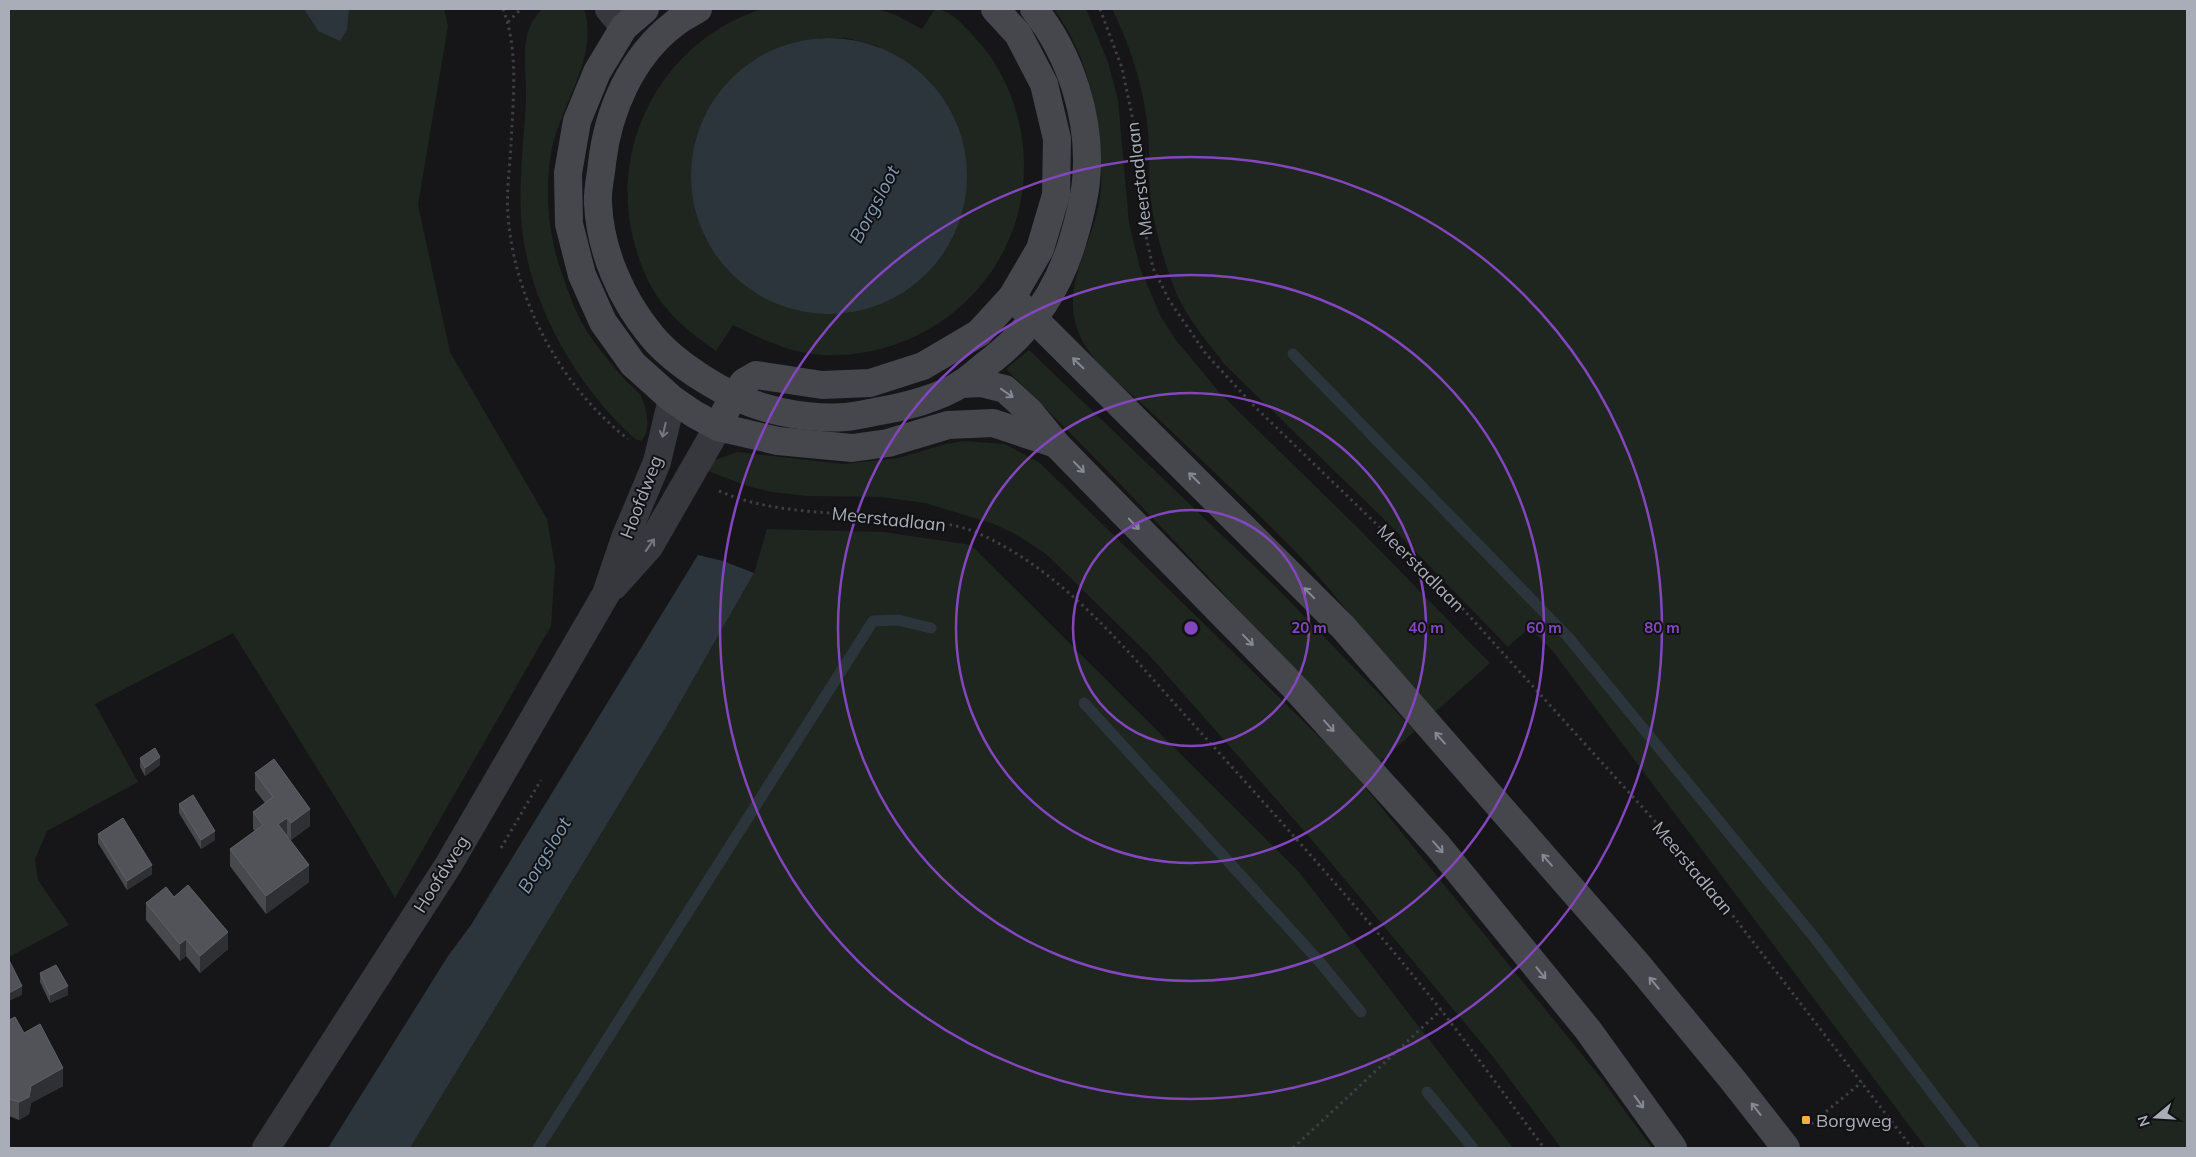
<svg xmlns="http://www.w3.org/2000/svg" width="2196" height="1157" font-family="Mulish,sans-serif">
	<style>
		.green { fill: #1e261f; fill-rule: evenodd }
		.water { fill: #2c353c }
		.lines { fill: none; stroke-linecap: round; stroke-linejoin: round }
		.stream { stroke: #2c353c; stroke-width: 11 }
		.path { stroke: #3d3f44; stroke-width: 3; stroke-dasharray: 2.5 4; stroke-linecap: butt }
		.minor { stroke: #37383d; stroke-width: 28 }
		.tertiary { stroke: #37383d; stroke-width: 28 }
		.secondary { stroke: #45474d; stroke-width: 28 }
		.wall { fill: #47494d }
		.shaded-wall { fill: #2f3033 }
		.building { fill: #525359; stroke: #5f6168 }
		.oneway { stroke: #858993 }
		.oneway2 { stroke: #757881 }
		.ring { fill: none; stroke: #8446be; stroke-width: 2.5 }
		.poi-dot { fill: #f2b134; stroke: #111113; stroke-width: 2 }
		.labels { text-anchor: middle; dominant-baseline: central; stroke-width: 4; stroke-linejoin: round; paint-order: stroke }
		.street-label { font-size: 18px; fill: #a8adb8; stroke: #111113 }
		.poi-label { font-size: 18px; fill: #a8adb8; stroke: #111113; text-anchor: start }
		.water-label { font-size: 19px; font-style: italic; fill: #7f9bb3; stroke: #111113 }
		.centre { fill: #8446be; stroke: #111113; stroke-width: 2.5 }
		.ring-label { font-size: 15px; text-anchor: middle; font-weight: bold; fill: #8446be; stroke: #111113; stroke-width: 4; stroke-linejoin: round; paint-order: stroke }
	</style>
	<rect width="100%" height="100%" fill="#161618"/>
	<g class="green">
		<path d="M9 9H304L318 31 347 30 349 9H444L448 26 418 205 450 352 547 519 555 566 551 626 395 898 351 823 233 633 95 704 138 782 47 831 35 859 38 880 69 925 9 957Z"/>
		<path d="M542 9H584C600 57 559 106 551 153 545 191 548 229 559 265 566 285 573 307 583 325 594 344 610 362 624 379 629 384 636 389 640 395 647 407 652 430 641 441L635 439C575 385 526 299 521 217 519 178 524 138 526 99 527 66 517 34 542 9Z"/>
		<path d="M762 9H877L896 15 922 29 935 9C951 9 967 29 977 40 1003 68 1019 108 1023 146 1035 264 939 360 822 355 790 353 761 339 733 325L716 351C698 338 681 326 667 309 649 289 638 260 632 234 611 137 667 39 762 9ZM817 38H847L877 46 927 78 945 101 958 126Z"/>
		<path d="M1054 9H1086L1108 62 1118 100 1129 223 1140 268 1161 317 1175 339 1220 393 1360 530 1490 663 1433 714C1385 662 1345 603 1296 552 1249 504 1199 458 1150 411 1125 387 1088 363 1077 328 1062 285 1092 244 1099 203 1103 185 1101 164 1099 146 1095 95 1085 52 1054 9Z"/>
		<path d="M1112 9H2187V1148H1926L1552 650 1529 628 1508 647 1381 516 1225 365C1209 344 1191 323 1179 299 1168 276 1156 234 1152 208 1147 179 1151 150 1147 121 1142 83 1129 42 1112 9Z"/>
		<path d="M1029 350 1276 587 1415 731 1377 764C1258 628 1135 496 1006 369Z"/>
		<path d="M964 441 1005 444 1040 463 1342 759 1601 1078 1652 1148H1561L1494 1058 1306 833 1150 656 1046 554 1017 535 994 524 925 503 881 497 807 496 772 492 747 486 708 471 710 462 737 452 843 464 898 458 946 444Z"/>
		<path d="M767 529 884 532 971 545 1299 872 1513 1148H410L669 722 754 573Z"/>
	</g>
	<g class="water">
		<path d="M304 9H349L347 30 340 41 318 31Z"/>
		<circle cx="829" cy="176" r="138"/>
		<path d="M698 555 723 561 754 573 669 722 410 1148H328L448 956 471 925Z"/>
	</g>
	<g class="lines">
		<g class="stream">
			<path d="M1293 354 1569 638 1814 937 1974 1148"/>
			<path d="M1084 703 1318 960 1361 1012"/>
			<path d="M1427 1092 1473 1148"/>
			<path d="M538 1148 873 621 898 620 931 628"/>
		</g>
		<g class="path">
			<path d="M503 9C519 50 513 100 511 144 510 167 506 192 508 215 514 300 561 387 628 439"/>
			<path d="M1100 9 1122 68 1134 125 1140 208 1153 268 1169 300 1206 354 1255 407 1453 598 1690 860 1912 1148"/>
			<path d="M508 22 521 9"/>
			<path d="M719 491C779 517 847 511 910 519 934 522 958 524 980 534 1068 574 1130 655 1194 725 1278 818 1363 912 1441 1010 1476 1055 1510 1102 1544 1148"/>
			<path d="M501 848 541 780"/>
			<path d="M1811 1124 1862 1082"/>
			<path d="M1293 1148 1441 1010"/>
		</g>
		<g class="minor">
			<path d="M614 586 649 547 718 427"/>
			<path d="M266 1148 449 864 606 594 625 538 657 462 672 399"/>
		</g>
		<path class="tertiary" d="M609 9 624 27"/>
		<g class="secondary">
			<path d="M645 9 624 27 597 72 577 121 568 173 569 224 582 275 603 322 633 364 672 399 694 414 718 427 778 441 852 448 888 443 948 425 993 423 1056 444"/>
			<path d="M698 9C690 14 681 18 674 24 631 57 608 111 602 163 601 176 597 191 598 203 600 250 621 299 651 335 675 365 729 398 766 408 790 415 821 419 846 417 857 416 869 413 880 411 907 406 937 399 961 384 972 377 982 367 993 359 1031 329 1058 289 1072 243 1078 223 1084 202 1086 181 1092 121 1071 55 1034 9"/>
			<path d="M1012 297 1343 627 1638 965 1732 1079 1786 1148"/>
			<path d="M961 384 981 383 1005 389 1029 411 1057 445 1100 489 1297 690 1438 846 1588 1030 1673 1148"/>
			<path d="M725 412 733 397 744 382 756 375 822 385 870 383 923 366 979 333 1012 297 1040 249 1056 195 1057 139 1044 84 1018 34 995 9"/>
		</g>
	</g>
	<g class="wall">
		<path d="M140 758 160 765 145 776 140 767Z"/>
		<path d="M255 773 310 826 291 840 287 835 309 882 266 914 230 866V849L255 831 253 829V812L265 803 255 790Z"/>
		<path d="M179 804 215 840 201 849 179 813Z"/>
		<path d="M98 834 152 874 127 890 98 843Z"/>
		<path d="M174 897 228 949 200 973 186 956 180 961 146 920V903Z"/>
		<path d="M40 973 68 995 50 1003 40 982Z"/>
		<path d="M9 1020 24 1033 63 1086 31 1103 29 1114 19 1120 9 1116Z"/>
	</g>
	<g class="shaded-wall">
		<path d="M160 757V765L145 776V768Z"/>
		<path d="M310 809V826L291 840V823Z"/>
		<path d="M287 818V835L278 841V824Z"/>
		<path d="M215 831V840L201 849V840Z"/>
		<path d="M152 865V874L127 890V881Z"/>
		<path d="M309 865V882L266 914V896Z"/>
		<path d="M228 932V949L200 973V956Z"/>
		<path d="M186 939V956L180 961V944Z"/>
		<path d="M22 986V995L9 1001V993Z"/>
		<path d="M68 986V995L50 1003V995Z"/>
		<path d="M63 1068V1086L31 1103 29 1114 19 1120V1102L31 1086Z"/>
	</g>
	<g class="building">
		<path d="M155 748 160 757 145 768 140 758Z"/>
		<path d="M274 759 310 809 291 823 287 818 278 824 309 865 266 896 230 849 263 825 253 812 273 797 255 773Z"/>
		<path d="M193 795 215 831 201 840 179 804Z"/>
		<path d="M123 818 152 865 127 881 98 834Z"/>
		<path d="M188 885 228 932 200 956 186 939 180 944 146 903 166 887 174 897Z"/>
		<path d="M9 960 22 986 9 993Z"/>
		<path d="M56 965 68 986 50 995 40 973Z"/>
		<path d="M15 1017 24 1033 40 1024 63 1068 31 1086 29 1097 19 1102 9 1099V1020Z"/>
	</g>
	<defs><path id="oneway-shaft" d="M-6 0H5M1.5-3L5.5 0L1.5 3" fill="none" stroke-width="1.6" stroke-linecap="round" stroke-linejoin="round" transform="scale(1.25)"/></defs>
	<g class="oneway">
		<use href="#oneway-shaft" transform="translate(1078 363) rotate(-136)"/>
		<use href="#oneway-shaft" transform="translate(1007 393) rotate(35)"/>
		<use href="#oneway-shaft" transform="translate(1079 467) rotate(46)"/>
		<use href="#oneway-shaft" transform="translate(1194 478) rotate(-135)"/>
		<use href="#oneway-shaft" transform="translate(1134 524) rotate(46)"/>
		<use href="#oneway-shaft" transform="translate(1309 593) rotate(-135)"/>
		<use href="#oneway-shaft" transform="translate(1248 640) rotate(46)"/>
		<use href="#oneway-shaft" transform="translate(1329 726) rotate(48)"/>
		<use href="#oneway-shaft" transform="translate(1440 738) rotate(-131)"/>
		<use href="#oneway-shaft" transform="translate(1438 847) rotate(49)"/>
		<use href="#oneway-shaft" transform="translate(1547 860) rotate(-131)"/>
		<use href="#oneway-shaft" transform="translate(1541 973) rotate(51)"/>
		<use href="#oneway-shaft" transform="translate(1654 983) rotate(-130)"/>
		<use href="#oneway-shaft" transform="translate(1639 1102) rotate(54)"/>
		<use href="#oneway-shaft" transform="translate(1756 1109) rotate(-128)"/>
	</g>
	<g class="oneway2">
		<use href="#oneway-shaft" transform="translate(664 430) rotate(103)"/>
		<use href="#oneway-shaft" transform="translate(650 545) rotate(-55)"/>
	</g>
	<g class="ring">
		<circle cx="1191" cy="628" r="118"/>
		<circle cx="1191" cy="628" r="235"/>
		<circle cx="1191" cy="628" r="353"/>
		<circle cx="1191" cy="628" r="471"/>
	</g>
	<rect class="poi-dot" x="1801" y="1115" width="10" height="10" rx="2.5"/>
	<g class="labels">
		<g class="street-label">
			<text transform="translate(1139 179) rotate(-97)">Meerstadlaan</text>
			<text transform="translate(641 497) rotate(-69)">Hoofdweg</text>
			<text transform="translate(889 519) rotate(6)">Meerstadlaan</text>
			<text transform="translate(1421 568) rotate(45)">Meerstadlaan</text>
			<text transform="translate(1693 868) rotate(50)">Meerstadlaan</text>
			<text transform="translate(441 874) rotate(-58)">Hoofdweg</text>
		</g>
		<g class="poi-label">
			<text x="1816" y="1120">Borgweg</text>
		</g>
		<g class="water-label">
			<text transform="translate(874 204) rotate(-62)">Borgsloot</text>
			<text transform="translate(544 855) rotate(-59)">Borgsloot</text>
		</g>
	</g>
	<circle cx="1191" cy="628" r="8" class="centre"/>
	<g class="ring-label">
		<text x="1309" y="633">20 m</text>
		<text x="1426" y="633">40 m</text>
		<text x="1544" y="633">60 m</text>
		<text x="1662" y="633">80 m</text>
	</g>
	<rect width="2196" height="1157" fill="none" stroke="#a8adb8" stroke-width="20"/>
	<g transform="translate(2156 1117) rotate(252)" stroke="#111113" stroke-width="4" paint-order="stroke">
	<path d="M0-4L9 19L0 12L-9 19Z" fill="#a8adb8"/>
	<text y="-8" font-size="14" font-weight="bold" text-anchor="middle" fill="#a8adb8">N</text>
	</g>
</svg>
